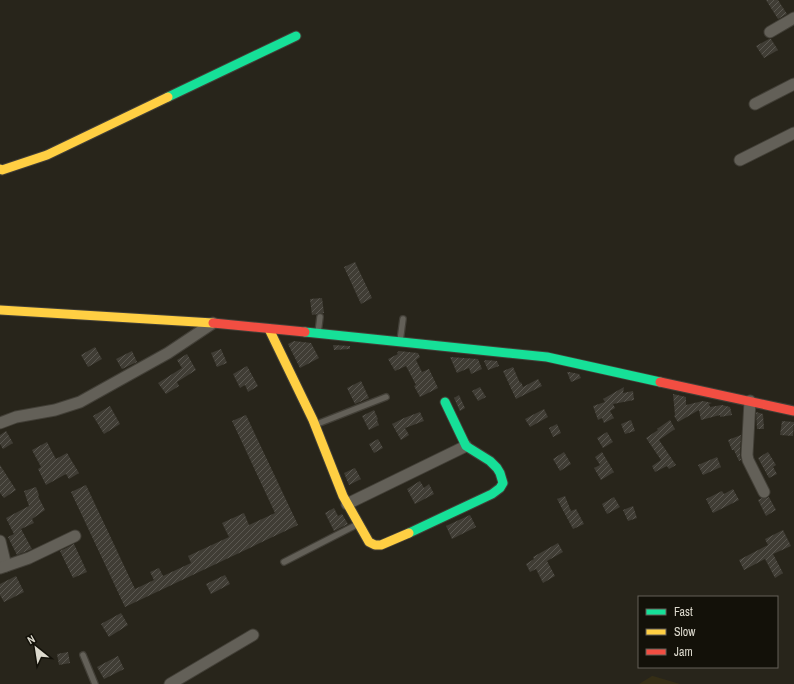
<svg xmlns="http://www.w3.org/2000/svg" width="794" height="684" font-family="'Archivo Narrow',sans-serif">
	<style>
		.built { fill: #352e16 }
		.building { fill: url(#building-hatch) }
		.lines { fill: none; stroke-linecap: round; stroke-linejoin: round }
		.lane-casing { stroke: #423f37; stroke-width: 8 }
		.street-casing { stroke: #423f37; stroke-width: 13 }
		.fast-casing { stroke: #423f37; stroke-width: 11 }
		.slow-casing { stroke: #423f37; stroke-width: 11 }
		.jam-casing { stroke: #423f37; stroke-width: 11 }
		.lane { stroke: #636058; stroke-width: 5.5 }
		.street { stroke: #636058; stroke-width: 11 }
		.fast { stroke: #16e098; stroke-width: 9 }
		.slow { stroke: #ffcf43; stroke-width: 9 }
		.jam { stroke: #f24e42; stroke-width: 9 }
	</style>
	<defs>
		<pattern id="building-hatch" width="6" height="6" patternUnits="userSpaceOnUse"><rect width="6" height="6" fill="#403d35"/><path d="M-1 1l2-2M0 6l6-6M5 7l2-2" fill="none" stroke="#5b5851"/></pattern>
	</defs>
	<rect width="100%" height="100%" fill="#28251b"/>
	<path class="built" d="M652 676H653L680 684H639Z"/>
	<g class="building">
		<path d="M766 0H778L787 14 778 19Z"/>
		<path d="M769 39H771L778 50 764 58 756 46Z"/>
		<path d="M355 262 372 298 361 304 344 267Z"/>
		<path d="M322 298 324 313 312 315 310 299Z"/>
		<path d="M294 341 311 343 319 358 300 368 288 344Z"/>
		<path d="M333 345 350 346V349L334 350Z"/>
		<path d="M95 347 102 359 88 367 81 355Z"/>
		<path d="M221 349 227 363 217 367 211 353Z"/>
		<path d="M132 351 137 362 122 369 116 359Z"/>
		<path d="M399 351 418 353 420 357 416 360 422 372 429 369 438 388 420 397 414 386 416 385 406 366 395 371 388 359 398 354 397 353Z"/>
		<path d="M187 354 196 370 177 382 179 386 166 394 158 383 182 368 177 360Z"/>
		<path d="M450 357 478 359 482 369 471 374 469 368 457 373Z"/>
		<path d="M486 360 497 361 499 366 488 370 484 361Z"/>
		<path d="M247 366 258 386 248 392 245 385 240 388 233 374Z"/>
		<path d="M513 367 520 383 521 382 523 387 538 379 542 386 516 399 503 371Z"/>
		<path d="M567 372H569L579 374 581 378 571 382Z"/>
		<path d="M361 381 369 398 355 404 347 388Z"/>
		<path d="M480 387 486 397 478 401 472 391Z"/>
		<path d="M624 387 623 393 633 391 634 400 613 404 615 408 610 411 614 418 604 423 602 418 598 420 593 406 605 402 603 399Z"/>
		<path d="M673 394 686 397V405L703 401 712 403 709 404 710 407 722 405 730 407 732 415 720 417V415L701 420 699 410 678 422 674 416 675 415Z"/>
		<path d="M459 395 465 408 460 411 454 398Z"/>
		<path d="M110 406 120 424 104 434 93 416Z"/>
		<path d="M544 409 548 417 530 427 525 419Z"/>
		<path d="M374 410 378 419 377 420 379 425 369 430 362 416Z"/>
		<path d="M420 412 424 421 405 428 409 435 401 440 392 424 404 418Z"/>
		<path d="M756 412 763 414 764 429H757Z"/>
		<path d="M246 415 298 525 125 607 71 492 86 485 135 589 154 580 150 572 159 568 163 576 191 563 188 556 229 537 222 523 244 513 249 525 275 513 232 421Z"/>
		<path d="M631 420 635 431 625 434 621 424Z"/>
		<path d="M670 420 675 429 659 440 676 465 669 469 667 466 655 472 652 466 661 460 646 438 658 430 657 429Z"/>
		<path d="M782 421 794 422 793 436 780 435Z"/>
		<path d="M557 424 561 433 553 437 549 428Z"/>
		<path d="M6 431 13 443 3 449 0 444V435Z"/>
		<path d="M607 432 613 442 603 448 597 438Z"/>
		<path d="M741 435 740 455 741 460 739 461 734 450H732L728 440Z"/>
		<path d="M378 439 383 448 374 453 369 444Z"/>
		<path d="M47 442 56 459 67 453 79 473 69 479 66 474 46 485 38 469 41 467 32 450Z"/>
		<path d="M564 452 571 464 560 471 553 459Z"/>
		<path d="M602 452 614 472 601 480 594 468 600 465 595 457Z"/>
		<path d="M768 452 776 465 773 467 777 474 769 478 758 458Z"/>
		<path d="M717 457 721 467 703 475 698 465Z"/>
		<path d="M0 465 16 490 4 498 0 493Z"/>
		<path d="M355 468 361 479 349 485 344 473Z"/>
		<path d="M420 481 424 488 429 484 434 494 415 504 407 489Z"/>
		<path d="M36 487 39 495 38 496 45 510 32 519 34 523 21 529 32 549 17 555 8 537 14 534 6 518 29 506 24 491Z"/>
		<path d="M733 489 739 500 713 513 706 499 722 491 724 494Z"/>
		<path d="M565 496 571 511 576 509 584 524 573 529 557 499Z"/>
		<path d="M614 497 620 507 607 514 602 504Z"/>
		<path d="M769 497 776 510 766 516 758 500 762 498H767Z"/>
		<path d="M633 506 637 518 628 521 623 510Z"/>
		<path d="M334 508 338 516 342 514 348 524 334 531 325 513Z"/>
		<path d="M470 515 476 527 452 539 446 526Z"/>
		<path d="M783 530 791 546 773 554 783 573 775 578 765 559 744 570 739 560 768 545 765 539Z"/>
		<path d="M558 543 563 552 547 561 555 576 543 583 536 569 530 572 526 564 534 559 533 557Z"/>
		<path d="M74 544 87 572 73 578 60 551Z"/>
		<path d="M225 575 230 584 211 594 206 584Z"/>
		<path d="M16 576 24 592 4 602 0 595V584Z"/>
		<path d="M121 613 128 625 109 637 101 624Z"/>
		<path d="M68 652 70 663 59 665 57 654Z"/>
		<path d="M118 656 124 669 104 679 97 667Z"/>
	</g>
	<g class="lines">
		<defs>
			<g id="lane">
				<path d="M318 333 320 317"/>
				<path d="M400 341 403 319"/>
				<path d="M317 424 386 397"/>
				<path d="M284 562 358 524"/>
				<path d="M83 655 95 684"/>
			</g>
			<g id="street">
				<path d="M770 32 794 18"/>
				<path d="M755 104 794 84"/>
				<path d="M740 160 794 133"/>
				<path d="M750 401 747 455 748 460 764 492"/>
				<path d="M0 423 16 417 55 410 80 402 168 353 213 323"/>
				<path d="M347 504 466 446"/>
				<path d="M0 541 6 566"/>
				<path d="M0 568 29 558 75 536"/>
				<path d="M170 684 253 635"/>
			</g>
			<g id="fast">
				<path d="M168 97 296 36"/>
				<path d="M305 332 547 357 660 382"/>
				<path d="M409 533 492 494 500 488 503 483 500 473 497 468 490 461 466 446 445 402"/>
			</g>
			<g id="slow">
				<path d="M0 169 2 170 47 155 168 97"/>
				<path d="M0 310 213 323"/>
				<path d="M269 329 313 420 343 496 369 542 375 545H381L409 533"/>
			</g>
			<g id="jam">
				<path d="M213 323 305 332"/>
				<path d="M660 382 794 411"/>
			</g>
		</defs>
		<use href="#lane" class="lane-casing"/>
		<use href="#street" class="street-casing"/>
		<use href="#fast" class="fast-casing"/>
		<use href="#slow" class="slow-casing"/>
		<use href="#jam" class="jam-casing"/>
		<use href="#lane" class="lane"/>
		<use href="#street" class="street"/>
		<use href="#fast" class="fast"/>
		<use href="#slow" class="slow"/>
		<use href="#jam" class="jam"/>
	</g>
	<rect x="638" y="596" width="140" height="72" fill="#131109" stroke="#646158"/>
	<rect x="646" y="609" width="20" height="6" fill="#16e098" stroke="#646158"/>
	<text x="674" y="616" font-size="12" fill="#dddace">Fast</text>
	<rect x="646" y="629" width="20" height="6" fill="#ffcf43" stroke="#646158"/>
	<text x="674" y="636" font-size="12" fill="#dddace">Slow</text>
	<rect x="646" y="649" width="20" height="6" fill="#f24e42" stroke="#646158"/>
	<text x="674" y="656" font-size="12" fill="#dddace">Jam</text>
	<g transform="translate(36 648) rotate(330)" stroke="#131109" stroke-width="3" paint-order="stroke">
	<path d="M0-3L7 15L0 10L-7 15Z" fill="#dddace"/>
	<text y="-6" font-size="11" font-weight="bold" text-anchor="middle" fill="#dddace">N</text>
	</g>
</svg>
